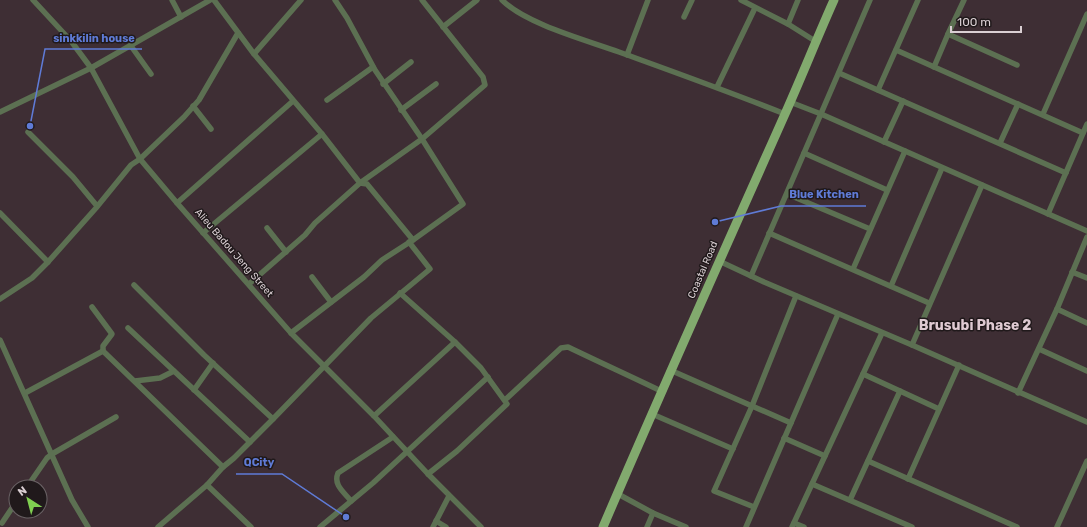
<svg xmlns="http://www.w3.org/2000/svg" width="1087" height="527" font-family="Rubik,sans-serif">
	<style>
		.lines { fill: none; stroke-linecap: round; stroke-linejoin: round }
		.minor { stroke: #5c7052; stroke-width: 5.5 }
		.primary { stroke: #82aa6e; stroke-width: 9 }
		.labels { text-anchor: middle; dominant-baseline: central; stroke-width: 3; stroke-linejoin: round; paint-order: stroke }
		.street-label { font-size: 10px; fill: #dacfd3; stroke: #20191b }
		.district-label { font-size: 14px; font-weight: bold; fill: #dfcad2; stroke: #20191b }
		.leader { fill: none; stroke: #5f7bd6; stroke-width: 1.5 }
		.callout-dot { fill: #5f7bd6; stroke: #20191b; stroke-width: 1.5 }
		.callout-label { font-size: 11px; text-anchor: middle; font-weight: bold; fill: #5f7bd6; stroke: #20191b; stroke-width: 3; stroke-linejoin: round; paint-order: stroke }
	</style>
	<rect width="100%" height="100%" fill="#3e2e34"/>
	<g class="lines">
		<g class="minor">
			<path d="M33 0 71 41 91 68 140 159 177 203 291 333 374 416 428 474 481 527"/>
			<path d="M172 0 181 17"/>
			<path d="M214 0 254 54 322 134 360 183 367 184 413 240 382 260 364 277 291 333"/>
			<path d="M502 0C526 24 586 40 619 52 674 72 730 92 785 114"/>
			<path d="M741 0 788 24 815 41"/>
			<path d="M964 0 948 34 1017 65"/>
			<path d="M684 17 692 0"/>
			<path d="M788 24 798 0"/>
			<path d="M443 27 477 0"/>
			<path d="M131 46 151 74"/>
			<path d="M896 50 1083 133"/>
			<path d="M254 54 301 0"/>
			<path d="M627 55 648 0"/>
			<path d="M934 67 948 34"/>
			<path d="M839 73 1066 173"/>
			<path d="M383 84 411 62"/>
			<path d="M717 87 755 8"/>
			<path d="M878 90 918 0"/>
			<path d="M327 100 373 67"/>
			<path d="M790 102 821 114 1087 231"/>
			<path d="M193 106 211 129"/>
			<path d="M401 110 436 84"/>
			<path d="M0 112 91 68 210 0"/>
			<path d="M1043 114 1087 14"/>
			<path d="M28 132 73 177 97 206"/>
			<path d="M884 142 903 101"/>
			<path d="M1000 143 1018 104"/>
			<path d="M804 153 887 190"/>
			<path d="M787 194 870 229"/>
			<path d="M177 203 293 101"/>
			<path d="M0 213 48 262"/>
			<path d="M1048 214 1087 124"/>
			<path d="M267 228 286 252"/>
			<path d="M203 233 322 134"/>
			<path d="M769 233 929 303"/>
			<path d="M413 240 463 204 422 139 485 85 483 77 422 0"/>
			<path d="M719 261 764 282 912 345 1087 422"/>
			<path d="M853 269 905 151"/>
			<path d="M1072 272 1087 278"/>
			<path d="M751 276 870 0"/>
			<path d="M312 277 331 302"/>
			<path d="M249 284 305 235 315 223 360 183 422 139 375 70 347 18 335 0"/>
			<path d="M134 285 204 355 273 419"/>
			<path d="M891 286 942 168"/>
			<path d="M400 293 455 342 481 368 507 404 457 451 428 474"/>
			<path d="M0 299 32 278 48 262 96 208 131 165 140 159 184 117 199 100 238 33"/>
			<path d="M92 307 112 334 103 346V351"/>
			<path d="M1057 309 1087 323"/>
			<path d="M128 328 250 442"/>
			<path d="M0 340 72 500 88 527"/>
			<path d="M912 345 982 185"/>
			<path d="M1039 349 1087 371"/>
			<path d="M670 370 791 423"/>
			<path d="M863 374 939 409"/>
			<path d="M135 381 160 378 174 371"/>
			<path d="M194 390 213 363"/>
			<path d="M25 393 103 351 223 467"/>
			<path d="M1018 393 1057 309 1087 237"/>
			<path d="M505 400 561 348 568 347C599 362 630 376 661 391"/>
			<path d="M652 414 733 449"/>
			<path d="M374 416 455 342"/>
			<path d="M784 438 825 456"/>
			<path d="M868 461 1017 527"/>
			<path d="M908 479 959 365"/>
			<path d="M812 484 912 527"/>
			<path d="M207 485 251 527"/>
			<path d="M27 487 47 458 52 454 116 417"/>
			<path d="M618 494 653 513 686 527"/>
			<path d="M850 500 900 391"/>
			<path d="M351 501C344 492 333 485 338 473L393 437"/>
			<path d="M754 507 714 491 752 406 796 296"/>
			<path d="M436 521 446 527"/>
			<path d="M2 523 16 502"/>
			<path d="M794 523 804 527"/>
			<path d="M158 527 207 485 223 467 234 458 273 419 371 318 430 269 409 242"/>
			<path d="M320 527 373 483 488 377"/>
			<path d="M433 527 449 496"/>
			<path d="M647 527 653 513"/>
			<path d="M746 527 838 314"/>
			<path d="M792 527 882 333"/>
			<path d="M1057 527 1087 461"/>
		</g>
		<path class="primary" d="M603 527C662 389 724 251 785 114 802 76 817 38 834 0"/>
	</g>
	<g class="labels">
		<g class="street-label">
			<text transform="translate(234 253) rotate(49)">Alieu Badou Jeng Street</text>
			<text transform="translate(703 270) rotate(-67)">Coastal Road</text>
		</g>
		<g class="district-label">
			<text x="975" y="325">Brusubi Phase 2</text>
		</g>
	</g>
	<path class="leader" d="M30 126L45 49H142M715 222L781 206H866M346 517L282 474H236"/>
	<g class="callout-dot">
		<circle cx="30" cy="126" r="4"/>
		<circle cx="715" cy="222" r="4"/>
		<circle cx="346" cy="517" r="4"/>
	</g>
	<g class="callout-label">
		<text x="94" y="42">sinkkilin house</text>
		<text x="824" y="198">Blue Kitchen</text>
		<text x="259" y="466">QCity</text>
	</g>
	<g transform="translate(28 499) rotate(324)"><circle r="19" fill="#20191b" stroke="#6a6265"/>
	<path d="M0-3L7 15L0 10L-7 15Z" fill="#80d051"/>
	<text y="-6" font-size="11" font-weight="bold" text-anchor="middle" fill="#dacfd3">N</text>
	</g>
	<path d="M951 26v6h70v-6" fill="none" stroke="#dacfd3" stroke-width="2"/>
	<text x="957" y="26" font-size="12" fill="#dacfd3" stroke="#20191b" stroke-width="3" paint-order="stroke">100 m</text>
</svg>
